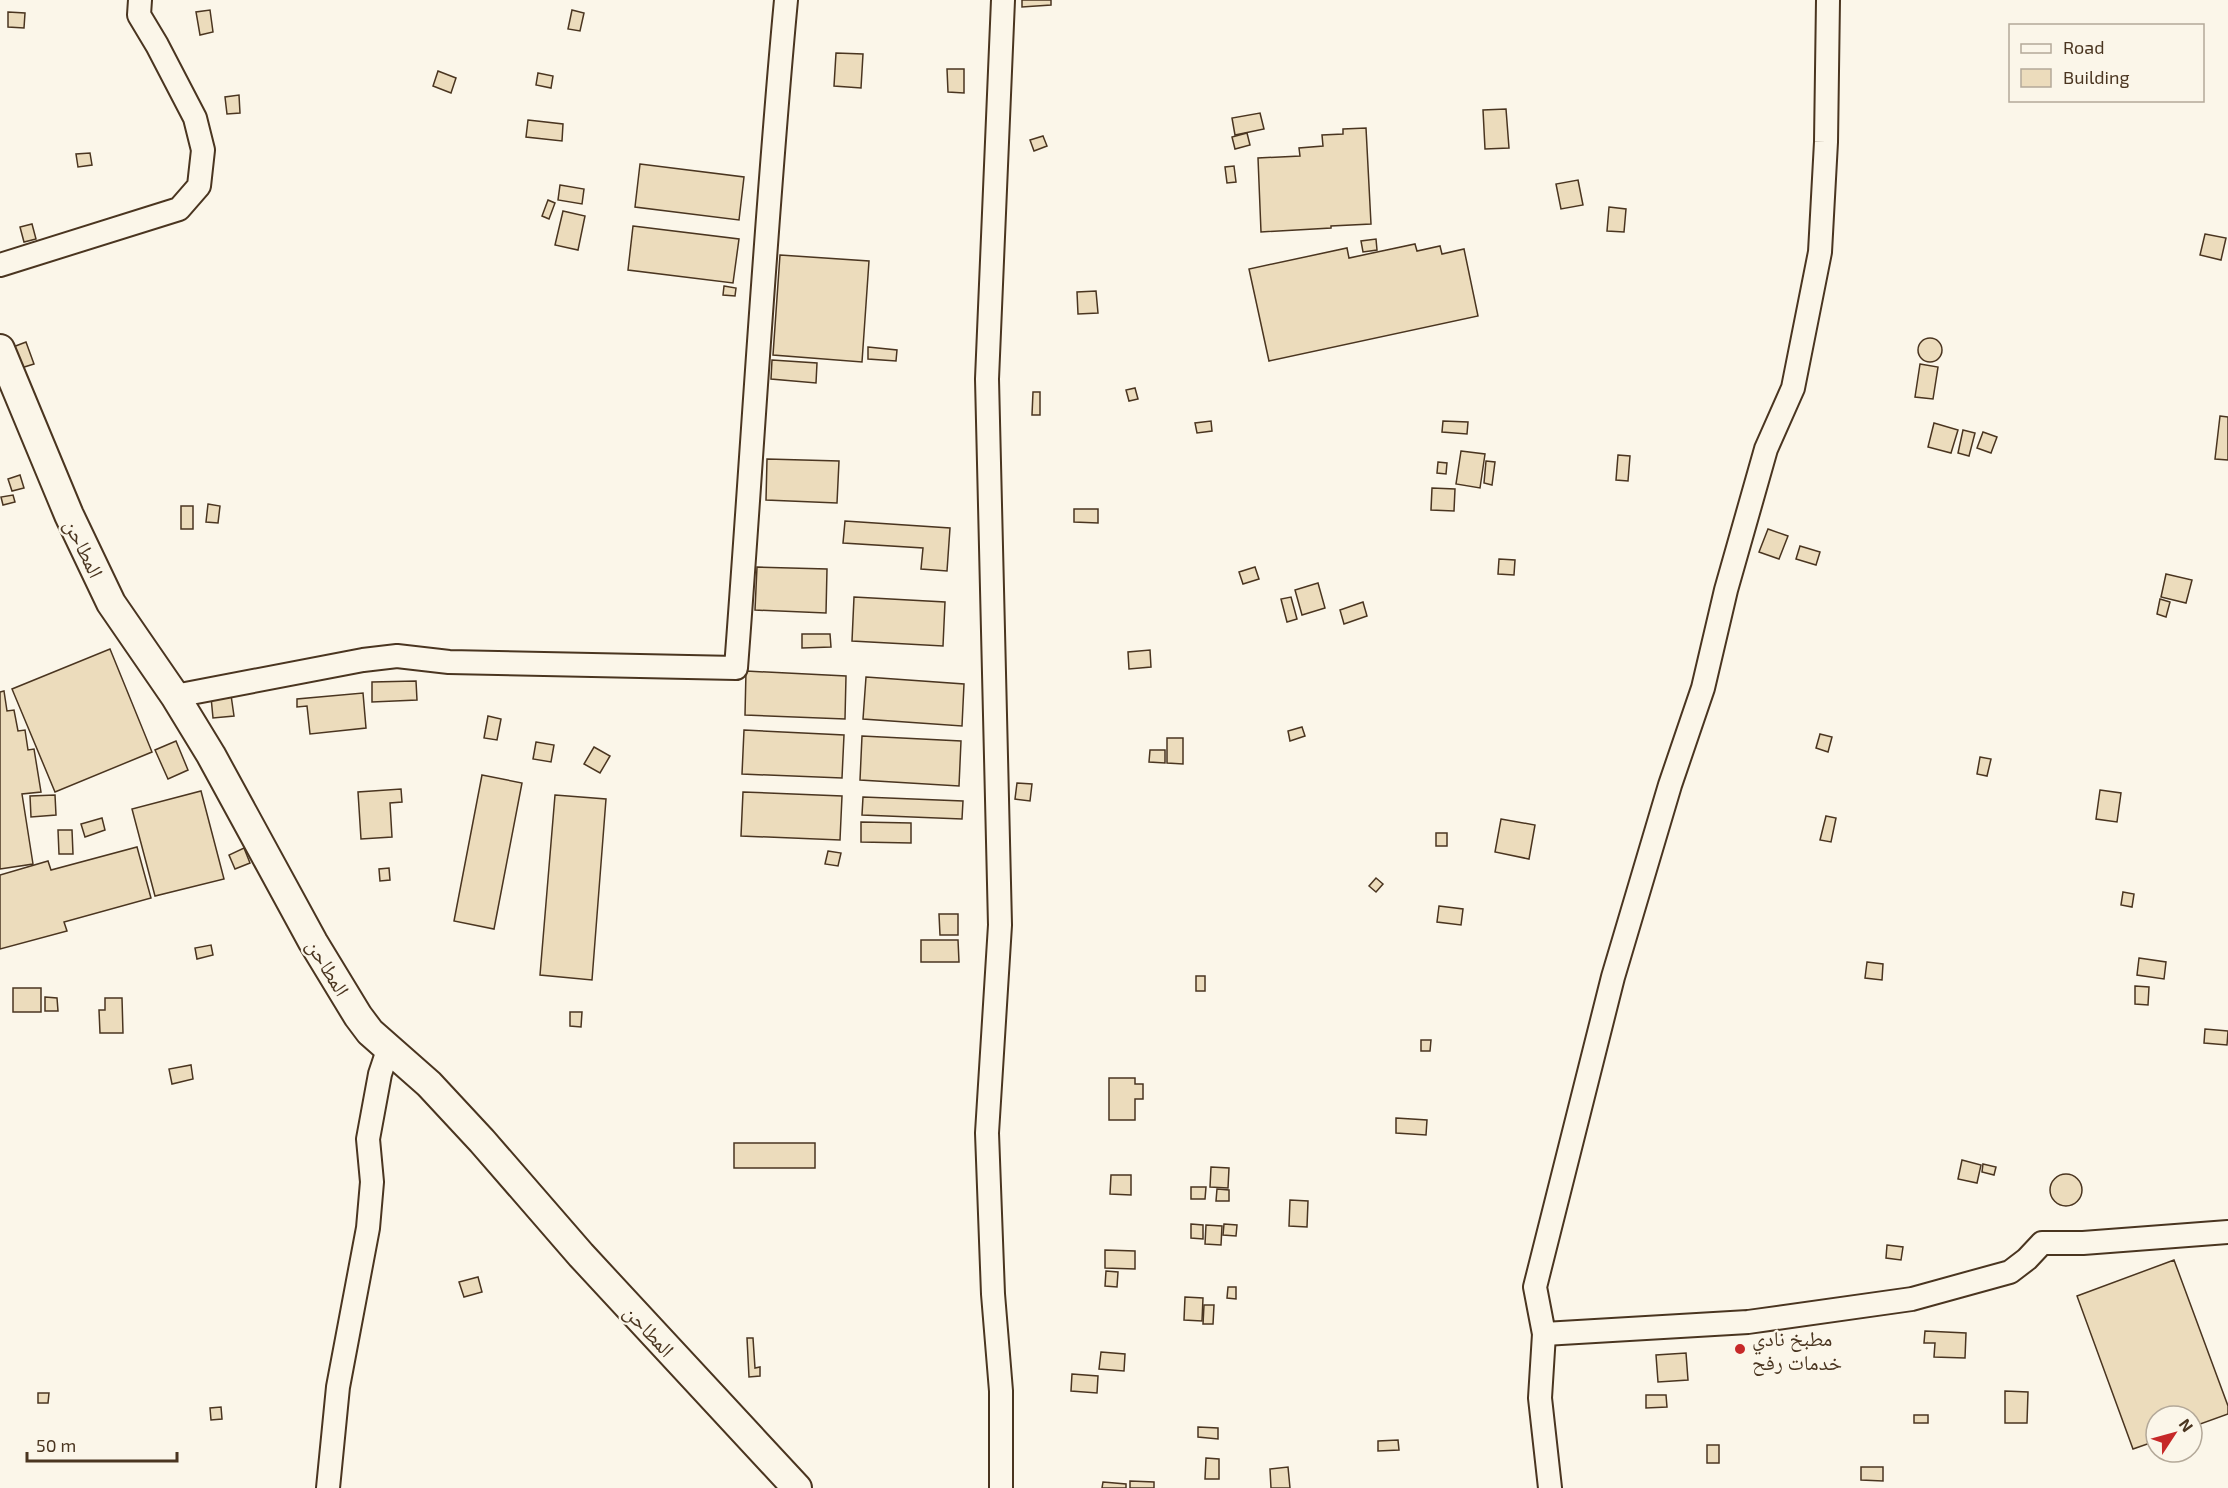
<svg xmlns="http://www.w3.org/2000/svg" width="2228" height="1488" font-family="'Exo 2','Noto Naskh Arabic',sans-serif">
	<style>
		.building { fill: #ecdcbc; stroke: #4a3520; stroke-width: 1.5 }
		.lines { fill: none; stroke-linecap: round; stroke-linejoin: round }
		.minor-casing { stroke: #4a3520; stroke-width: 26 }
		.major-casing { stroke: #4a3520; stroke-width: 32 }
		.minor { stroke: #fbf6e9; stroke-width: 22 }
		.major { stroke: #fbf6e9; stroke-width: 28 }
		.poi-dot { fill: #c62828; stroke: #fbf6e9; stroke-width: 2 }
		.labels { text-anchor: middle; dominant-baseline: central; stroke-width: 4.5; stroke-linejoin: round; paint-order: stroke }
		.street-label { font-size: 21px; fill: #4a3520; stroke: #fbf6e9 }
		.poi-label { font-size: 21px; fill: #4a3520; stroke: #fbf6e9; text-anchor: start }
	</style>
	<rect width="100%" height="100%" fill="#fbf6e9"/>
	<g class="building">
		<path d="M1022 0H1051V5L1022 7Z"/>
		<path d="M210 10 213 32 200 35 196 12Z"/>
		<path d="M572 10 584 13 580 31 568 29Z"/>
		<path d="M8 12 25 13 24 28 8 27Z"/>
		<path d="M836 53 863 54 861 88 834 86Z"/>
		<path d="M947 69H964V93L948 92Z"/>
		<path d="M438 71 456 78 451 93 433 86Z"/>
		<path d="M538 73 553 76 551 88 536 85Z"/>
		<path d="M239 95 240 113 227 114 225 97Z"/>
		<path d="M1506 109 1509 148 1485 149 1483 110Z"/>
		<path d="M1260 113 1264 129 1235 135 1232 118Z"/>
		<path d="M528 120 563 124 562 141 526 137Z"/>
		<path d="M1366 128 1371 224 1331 226V228L1261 232 1258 158 1300 156 1299 148 1323 146 1322 135 1343 134V129Z"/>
		<path d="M1247 133 1250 145 1235 149 1232 137Z"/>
		<path d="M1043 136 1047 146 1034 151 1030 140Z"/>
		<path d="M90 153 92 165 78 167 76 154Z"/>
		<path d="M640 164 744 177 739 220 635 207Z"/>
		<path d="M1234 166 1236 182 1227 183 1225 167Z"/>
		<path d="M1578 180 1583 205 1561 209 1556 184Z"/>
		<path d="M560 185 584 189 582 204 558 200Z"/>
		<path d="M548 200 555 203 549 219 542 216Z"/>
		<path d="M1609 207 1626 209 1624 232 1607 231Z"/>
		<path d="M563 211 585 216 578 250 555 245Z"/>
		<path d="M32 224 36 239 24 242 20 227Z"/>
		<path d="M633 226 739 239 733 283 628 270Z"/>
		<path d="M2205 234 2226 238 2221 260 2200 255Z"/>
		<path d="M1376 239 1377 250 1363 252 1361 241Z"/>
		<path d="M1415 244 1417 251 1440 246 1442 254 1464 249 1478 316 1269 361 1249 269 1347 248 1349 258Z"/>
		<path d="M780 255 869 261 862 362 773 355Z"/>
		<path d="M724 286 736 288 735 296 723 295Z"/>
		<path d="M1096 291 1098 313 1078 314 1077 292Z"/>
		<circle cx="1930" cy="350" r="12"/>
		<path d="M26 342 34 364 21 368 13 347Z"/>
		<path d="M868 347 897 350 896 361 868 359Z"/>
		<path d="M772 360 817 363 816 383 771 379Z"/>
		<path d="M1920 364 1938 367 1933 399 1915 397Z"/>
		<path d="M1135 388 1138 399 1129 401 1126 390Z"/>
		<path d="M1033 392H1040V415H1032Z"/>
		<path d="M2220 416 2228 417V460L2215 459Z"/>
		<path d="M1211 421 1212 431 1197 433 1195 423Z"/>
		<path d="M1443 421 1468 422 1467 434 1442 432Z"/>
		<path d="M1934 423 1958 430 1951 453 1928 447Z"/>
		<path d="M1963 430 1975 433 1969 456 1958 453Z"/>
		<path d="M1983 432 1997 437 1991 453 1977 448Z"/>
		<path d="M1461 451 1485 454 1480 488 1456 484Z"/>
		<path d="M1618 455 1630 456 1628 481 1616 480Z"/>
		<path d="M767 459 839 461 837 503 766 500Z"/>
		<path d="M1486 461 1495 462 1492 485 1484 483Z"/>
		<path d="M1438 462 1447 463 1446 474 1437 473Z"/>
		<path d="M20 475 24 488 12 491 8 479Z"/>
		<path d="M1432 488 1455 489 1454 511 1431 510Z"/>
		<path d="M13 495 15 502 3 505 1 497Z"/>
		<path d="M208 504 220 506 218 523 206 522Z"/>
		<rect x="181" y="506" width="12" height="23"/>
		<path d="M1074 509H1098V523L1074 522Z"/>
		<path d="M845 521 950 528 947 571 921 569 923 548 843 543Z"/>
		<path d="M1768 529 1788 536 1779 559 1759 552Z"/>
		<path d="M1800 546 1820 552 1816 565 1796 559Z"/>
		<path d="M1499 559 1515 560 1514 575 1498 574Z"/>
		<path d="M757 567 827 569 826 613 755 610Z"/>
		<path d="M1255 567 1259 579 1243 584 1239 572Z"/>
		<path d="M2166 574 2192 580 2186 603 2161 597Z"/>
		<path d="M1318 583 1325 608 1302 615 1295 590Z"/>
		<path d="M854 597 945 602 943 646 852 641Z"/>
		<path d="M1291 597 1297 619 1287 622 1281 599Z"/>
		<path d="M2160 599 2170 602 2166 617 2157 614Z"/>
		<path d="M1363 602 1367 616 1344 624 1340 610Z"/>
		<path d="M802 634H830L831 647 802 648Z"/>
		<path d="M110 649 152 752 55 792 12 689Z"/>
		<path d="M1150 650 1151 667 1129 669 1128 652Z"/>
		<path d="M746 671 846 676 845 719 745 715Z"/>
		<path d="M866 677 964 684 962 726 863 719Z"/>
		<path d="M416 681 417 700 372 702V682Z"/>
		<path d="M4 691 7 711 14 710 18 731 25 730 28 750 34 749 41 792 22 794 33 864 0 869V692Z"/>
		<path d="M363 693 366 728 310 734 307 706 297 707V699Z"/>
		<path d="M231 695 234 716 213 718 211 697Z"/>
		<path d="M488 716 501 719 497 740 484 738Z"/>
		<path d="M1302 727 1305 736 1290 741 1288 731Z"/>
		<path d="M744 730 844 735 842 778 742 774Z"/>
		<path d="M1820 734 1832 737 1828 752 1816 748Z"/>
		<path d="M862 736 961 741 959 786 860 780Z"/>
		<path d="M1167 738H1183V764L1167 763Z"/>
		<path d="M176 741 188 770 168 779 155 750Z"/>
		<path d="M536 742 554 745 551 762 533 759Z"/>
		<path d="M594 747 610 756 600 773 584 764Z"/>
		<path d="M1150 750H1165V763L1149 762Z"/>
		<path d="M1980 757 1991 759 1987 776 1977 774Z"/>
		<path d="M482 775 522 783 494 929 454 921Z"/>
		<path d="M1017 783 1032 784 1030 801 1015 799Z"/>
		<path d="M401 789 402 802 390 803 392 837 361 839 358 792Z"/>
		<path d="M2100 790 2121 793 2117 822 2096 819Z"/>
		<path d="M201 791 224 879 155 896 132 809Z"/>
		<path d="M743 792 842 796 840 840 741 836Z"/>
		<path d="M55 795 56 815 31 817 30 796Z"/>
		<path d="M555 795 606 799 592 980 540 975Z"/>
		<path d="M863 797 963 801 962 819 862 815Z"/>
		<path d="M1826 816 1836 818 1831 842 1820 840Z"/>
		<path d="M102 818 105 830 85 837 81 824Z"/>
		<path d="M1501 819 1535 825 1529 859 1495 852Z"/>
		<path d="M861 822 911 823V843L861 842Z"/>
		<path d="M58 830H72L73 854H59Z"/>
		<rect x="1436" y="833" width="11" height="13"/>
		<path d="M137 847 151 898 64 922 67 931 0 949V875L48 861 51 870Z"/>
		<path d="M244 848 250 863 235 869 229 855Z"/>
		<path d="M828 851 841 853 838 866 825 864Z"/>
		<path d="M389 868 390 880 380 881 379 869Z"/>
		<path d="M1376 878 1383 884 1376 892 1369 886Z"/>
		<path d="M2123 892 2134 894 2132 907 2121 905Z"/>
		<path d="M1439 906 1463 909 1461 925 1437 922Z"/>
		<path d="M939 914H958V935H940Z"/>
		<path d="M921 940H958L959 962H921Z"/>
		<path d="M211 945 213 955 197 959 195 948Z"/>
		<path d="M2139 958 2166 962 2164 979 2137 975Z"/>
		<path d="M1867 962 1883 964 1882 980 1865 978Z"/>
		<rect x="1196" y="976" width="9" height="15"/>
		<path d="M2135 986 2149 987 2148 1005 2135 1004Z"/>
		<rect x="13" y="988" width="28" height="24"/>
		<path d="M45 997 57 998 58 1011H45Z"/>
		<path d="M105 998H122L123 1033H100L99 1010H105Z"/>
		<path d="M570 1012H582L581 1027 570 1026Z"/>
		<path d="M2205 1029 2228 1031 2227 1045 2204 1043Z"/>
		<path d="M1421 1040H1431L1430 1051H1421Z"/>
		<path d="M191 1065 193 1079 172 1084 169 1069Z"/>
		<path d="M1109 1078H1135V1084H1143V1099H1135V1120H1109Z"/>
		<path d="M1396 1118 1427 1120 1426 1135 1396 1133Z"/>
		<rect x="734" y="1143" width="81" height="25"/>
		<path d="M1962 1160 1981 1165 1977 1183 1958 1179Z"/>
		<path d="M1983 1164 1996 1167 1994 1175 1982 1172Z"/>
		<path d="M1211 1167 1229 1168 1228 1188 1210 1187Z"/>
		<circle cx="2066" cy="1190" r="16"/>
		<path d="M1111 1175H1131V1195L1110 1194Z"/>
		<path d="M1191 1187H1206L1205 1199H1191Z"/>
		<path d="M1217 1189 1229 1190V1201H1216Z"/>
		<path d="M1290 1200 1308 1201 1307 1227 1289 1226Z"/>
		<path d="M1191 1224 1203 1225V1239L1191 1238Z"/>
		<path d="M1224 1224 1237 1225 1236 1236 1223 1235Z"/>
		<path d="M1206 1225 1222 1226 1221 1245 1205 1244Z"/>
		<path d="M1887 1245 1903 1247 1901 1260 1886 1258Z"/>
		<path d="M1105 1250 1135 1251V1269L1105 1268Z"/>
		<path d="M2174 1260 2228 1406V1414L2192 1427V1416H2156V1441L2133 1449 2077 1296Z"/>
		<path d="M1106 1271 1118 1272 1117 1287 1105 1286Z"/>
		<path d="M478 1277 482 1292 464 1297 459 1282Z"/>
		<path d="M1228 1287H1236V1299L1227 1298Z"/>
		<path d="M1185 1297 1203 1298 1202 1321 1184 1320Z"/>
		<path d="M1204 1305H1214L1213 1324H1203Z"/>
		<path d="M1925 1331 1966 1333 1965 1358 1934 1357 1935 1343H1924Z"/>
		<path d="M747 1338H753L755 1368 760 1367V1376L749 1377Z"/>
		<path d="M1101 1352 1125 1354 1124 1371 1099 1369Z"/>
		<path d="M1686 1353 1688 1380 1658 1382 1656 1355Z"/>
		<path d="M1072 1374 1098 1376 1097 1393 1071 1391Z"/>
		<path d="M2005 1391 2028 1392 2027 1423H2005Z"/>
		<path d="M38 1393H49L48 1403H38Z"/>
		<path d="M1646 1395H1666L1667 1407 1646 1408Z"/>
		<path d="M221 1407 222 1419 211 1420 210 1408Z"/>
		<rect x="1914" y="1415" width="14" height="8"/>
		<path d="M1198 1427 1218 1428V1439L1198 1437Z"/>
		<path d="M1398 1440 1399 1450 1378 1451V1441Z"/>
		<rect x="1707" y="1445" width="12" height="18"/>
		<path d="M1206 1458 1219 1459V1479H1205Z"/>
		<path d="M1288 1467 1290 1488H1271L1270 1469Z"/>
		<path d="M1861 1467H1883V1481L1861 1480Z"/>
		<path d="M1130 1481 1154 1482V1488H1130Z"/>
		<path d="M1103 1482 1126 1484V1488H1102Z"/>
	</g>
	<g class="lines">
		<defs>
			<g id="minor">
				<path d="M0 265 179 209 199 186 203 150 195 118 157 45 139 15 140 0"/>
				<path d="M175 696 363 660 397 656 449 662 736 668C753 445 765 222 786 0"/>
				<path d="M1544 1334 1748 1322 1912 1299 2010 1272 2027 1259 2042 1243H2083L2228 1232"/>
				<path d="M328 1488 338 1387 368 1228 372 1182 368 1139 380 1074 388 1050"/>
				<path d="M1001 1488V1391L993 1294 987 1133 1000 925 987 379 1003 0"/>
				<path d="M1550 1488 1540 1398 1544 1334 1535 1287 1613 977 1670 785 1703 688 1726 590 1766 449 1793 388 1820 252 1826 142 1828 0"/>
			</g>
			<path id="major" d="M0 349 69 515 111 603 175 696 211 755 313 942 358 1016 370 1032 429 1084 482 1141 581 1255 797 1488"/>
		</defs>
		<use href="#minor" class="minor-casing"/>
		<use href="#major" class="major-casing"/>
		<use href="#minor" class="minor"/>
		<use href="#major" class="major"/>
	</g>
	<circle class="poi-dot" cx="1740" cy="1349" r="6"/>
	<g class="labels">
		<g class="street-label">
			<text transform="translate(85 548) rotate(64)">المطاحن</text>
			<text transform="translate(329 967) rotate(59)">المطاحن</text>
			<text transform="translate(650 1330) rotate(47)">المطاحن</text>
		</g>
		<g class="poi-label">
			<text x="1752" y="1337">مطبخ نادي<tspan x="1752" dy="24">خدمات رفح</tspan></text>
		</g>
	</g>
	<rect x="2009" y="24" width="195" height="78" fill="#fbf6e9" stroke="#b4a999" stroke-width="1.5"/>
	<rect x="2021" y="44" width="30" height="9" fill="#fbf6e9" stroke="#b4a999" stroke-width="1.5"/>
	<text x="2063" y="54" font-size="18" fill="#4a3520">Road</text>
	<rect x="2021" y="69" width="30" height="18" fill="#ecdcbc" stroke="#b4a999" stroke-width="1.5"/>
	<text x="2063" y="84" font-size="18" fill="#4a3520">Building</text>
	<g transform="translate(2174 1434) rotate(54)"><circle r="28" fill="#fbf6e9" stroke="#b4a999" stroke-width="1.5"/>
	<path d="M0-4.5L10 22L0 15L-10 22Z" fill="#c62828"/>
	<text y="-9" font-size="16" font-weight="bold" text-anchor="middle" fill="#4a3520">N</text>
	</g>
	<path d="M27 1452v9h150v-9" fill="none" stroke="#4a3520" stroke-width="3"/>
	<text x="36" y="1452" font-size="18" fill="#4a3520" stroke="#fbf6e9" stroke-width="4.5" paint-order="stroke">50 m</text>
</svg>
